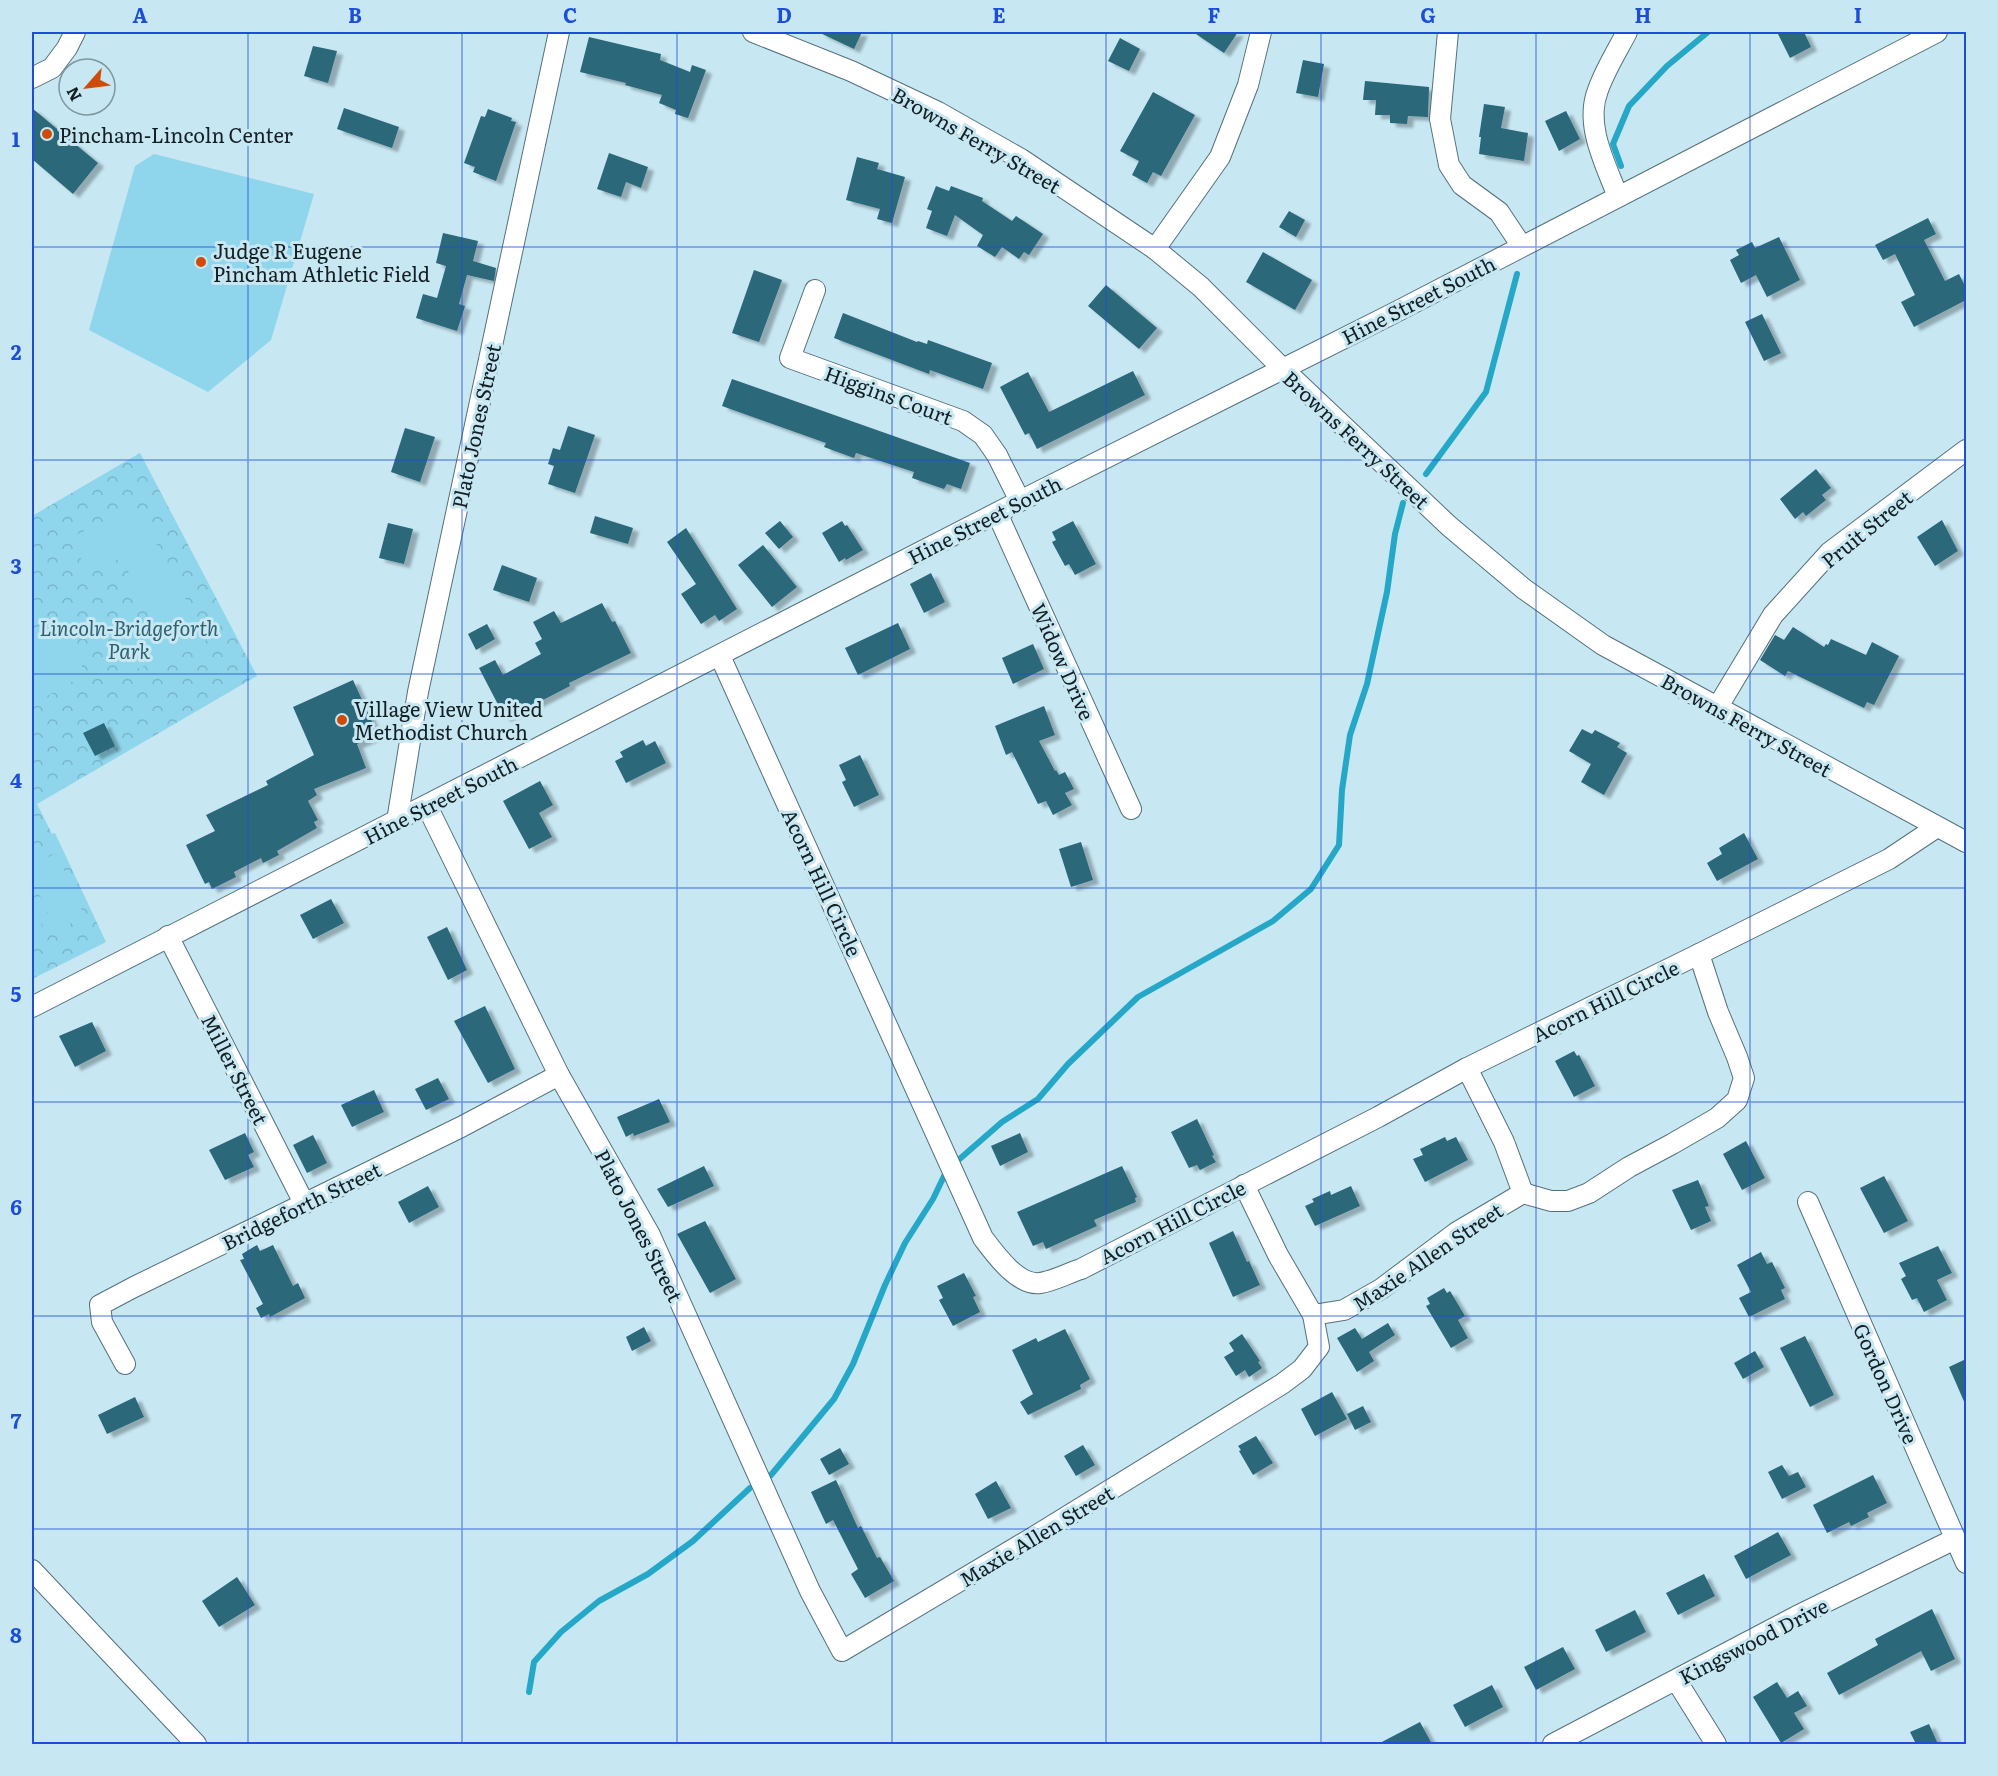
<svg xmlns="http://www.w3.org/2000/svg" width="1998" height="1776" font-family="Literata,serif">
	<style>
		.forest { fill: url(#forest-crowns) }
		.garden { fill: #8fd5eb }
		.lines { fill: none; stroke-linecap: round; stroke-linejoin: round }
		.stream { stroke: #25a7c8; stroke-width: 6 }
		.building { fill: #29677a; filter: url(#shadow) }
		.minor-casing { stroke: #54717b; stroke-width: 22 }
		.minor { stroke: #fff; stroke-width: 20 }
		.grid { fill: none; stroke: #1d4ed8; stroke-width: 1.5; stroke-opacity: 0.55 }
		.poi-dot { fill: #d04b07; stroke: #c7e7f2; stroke-width: 2 }
		.labels { text-anchor: middle; dominant-baseline: central; stroke-width: 6; stroke-linejoin: round; paint-order: stroke }
		.poi-label { font-size: 20px; fill: #131f23; stroke: #c7e7f2; text-anchor: start }
		.street-label { font-size: 20px; fill: #131f23; stroke: #c7e7f2 }
		.park-label { font-size: 20px; font-style: italic; fill: #2f606f; stroke: #c7e7f2 }
		.neatline { fill: none; stroke: #1d4ed8; stroke-width: 2 }
		.grid-label { font-size: 20px; text-anchor: middle; font-weight: bold; fill: #1d4ed8 }
	</style>
	<defs>
		<pattern id="forest-crowns" width="20" height="18" patternUnits="userSpaceOnUse" patternTransform="scale(1.5)"><rect width="20" height="18" fill="#8fd5eb"/><path d="M2 6a3 3 0 1 1 6 0M12 15a3 3 0 1 1 6 0" fill="none" stroke="#7ab6c9"/></pattern>
		<filter id="shadow"><feDropShadow dx="6" dy="4" stdDeviation="1.5" flood-color="#0004"/></filter>
	</defs>
	<rect width="100%" height="100%" fill="#c7e7f2"/>
	<path class="forest" d="M140 453 257 676 37 804 52 834 55 833 106 942 32 979V516Z"/>
	<g class="garden">
		<path d="M154 154 314 194 271 340 208 392 89 330 135 166Z"/>
		<path d="M136 505 207 640 137 669 123 633 153 618 121 558 89 573 70 538Z"/>
		<path d="M61 627 86 674 38 701 32 688V643Z"/>
		<path d="M56 853 85 917 56 930 32 879V865Z"/>
		<path d="M32 903 46 935 32 942Z"/>
	</g>
	<g class="lines">
		<g class="stream">
			<path d="M1621 166 1613 144 1629 106 1667 66 1708 32"/>
			<path d="M1426 474 1486 392 1517 274"/>
			<path d="M771 1475 834 1399 853 1364 885 1285 905 1243 933 1199 947 1170 1002 1122 1038 1099 1068 1064 1138 997 1273 921 1311 889 1339 845 1342 790 1350 735 1367 684 1387 592 1395 534 1403 503"/>
			<path d="M529 1692 534 1662 561 1632 599 1601 648 1574 693 1541 750 1488"/>
		</g>
	</g>
	<g class="building">
		<path d="M818 32H862L854 49Z"/>
		<path d="M1193 32H1238L1224 53Z"/>
		<path d="M1777 32H1804L1811 47 1790 58Z"/>
		<path d="M589 37 661 54 660 60 690 72 692 65 706 70 688 118 675 114 676 110 659 103 662 95 625 85 626 83 580 72Z"/>
		<path d="M1120 38 1140 49 1129 71 1108 61Z"/>
		<path d="M313 46 337 51 328 83 304 76Z"/>
		<path d="M1303 60 1324 64 1318 97 1296 93Z"/>
		<path d="M1365 81 1429 87 1428 117 1408 116 1407 124 1390 123V115H1375L1376 100H1363Z"/>
		<path d="M1153 92 1195 115 1161 176 1153 172 1147 183 1132 175 1139 161 1120 151Z"/>
		<path d="M1484 104 1505 107 1501 128 1528 133 1524 161 1479 154 1481 137H1479Z"/>
		<path d="M32 108 98 163 73 194 32 159Z"/>
		<path d="M344 108 399 127 392 148 337 129Z"/>
		<path d="M488 109 512 118 511 121 516 122 496 181 473 172 475 167 464 163 481 116 485 117Z"/>
		<path d="M1566 111 1580 139 1559 151 1545 121Z"/>
		<path d="M609 153 648 167 641 188 626 182 621 197 597 189Z"/>
		<path d="M857 157 879 163 877 169 905 177 892 223 877 219 880 209 846 200Z"/>
		<path d="M936 186 949 191 951 186 983 198 982 201 1012 221 1016 216 1043 234 1029 255 1024 252 1019 259 1002 247 995 257 977 246 983 235 955 215 947 236 926 228 932 211 927 209Z"/>
		<path d="M1289 211 1305 220 1296 237 1279 227Z"/>
		<path d="M1928 218 1936 234 1924 240 1945 281 1959 274 1966 288V300L1914 327 1901 302 1915 295 1895 254 1883 260 1875 245Z"/>
		<path d="M443 233 478 241 473 261 496 268 494 281 467 275 459 304 465 306 457 331 416 318 423 294 437 298 446 266 436 263Z"/>
		<path d="M1779 237 1800 280 1767 297 1756 275 1741 283 1730 260 1739 255 1736 250 1752 242 1755 248Z"/>
		<path d="M1263 252 1312 280 1295 310 1246 282Z"/>
		<path d="M754 270 782 280 759 342 732 333Z"/>
		<path d="M1106 285 1157 328 1139 349 1088 306Z"/>
		<path d="M843 313 917 342 918 341 927 344 928 340 992 363 983 389 930 370 929 374 834 338Z"/>
		<path d="M1762 314 1781 353 1764 361 1745 322Z"/>
		<path d="M1133 371 1145 395 1037 449 1029 433 1025 435 1000 387 1028 372 1049 412Z"/>
		<path d="M732 379 970 463 961 489 947 484 944 489 912 478 914 472 856 453 854 458 824 447 826 443 722 406Z"/>
		<path d="M568 426 595 435 575 493 548 484 554 466 548 464 553 448 560 450Z"/>
		<path d="M405 428 435 437 420 482 391 472Z"/>
		<path d="M1816 469 1831 488 1822 495 1826 500 1806 516 1803 512 1795 519 1780 499Z"/>
		<path d="M595 516 633 528 628 544 590 533Z"/>
		<path d="M1942 520 1958 551 1935 566 1917 537Z"/>
		<path d="M780 521 793 537 779 549 765 533Z"/>
		<path d="M842 521 845 526 847 525 863 550 846 560 845 558 839 562 822 533Z"/>
		<path d="M1073 521 1096 564 1075 575 1069 564 1065 566 1052 542 1056 540 1052 532Z"/>
		<path d="M388 523 413 529 404 564 379 558Z"/>
		<path d="M686 528 737 609 719 621 715 615 701 624 681 594 696 584 667 542Z"/>
		<path d="M763 545 797 587 772 607 738 565Z"/>
		<path d="M502 565 537 578 529 602 493 590Z"/>
		<path d="M931 573 945 602 924 613 910 584Z"/>
		<path d="M602 603 612 622 615 621 631 653 569 683 570 686 516 714 515 713 505 718 479 668 495 660 503 675 541 654 535 643 542 639 533 622 554 611 561 623Z"/>
		<path d="M898 623 910 649 858 675 845 648Z"/>
		<path d="M487 624 495 639 476 650 468 634Z"/>
		<path d="M1793 627 1824 647 1826 644 1828 645 1831 639 1866 655 1872 642 1899 656 1874 705 1867 702 1864 708 1788 671 1785 676 1760 660 1775 635 1784 640Z"/>
		<path d="M1033 644 1044 669 1013 684 1002 658Z"/>
		<path d="M353 680 378 735 357 744 366 768 314 789 317 795 308 801 318 820 314 822 317 828 277 851 279 855 263 863 261 858 234 872 236 877 212 889 209 882 205 884 186 845 215 831 206 815 268 785 266 781 314 755 293 707Z"/>
		<path d="M1044 706 1055 735 1039 741 1055 771 1056 770 1059 775 1065 772 1074 789 1065 793 1072 805 1053 815 1046 801 1038 804 1012 752 1006 755 995 726Z"/>
		<path d="M104 723 115 746 95 756 83 733Z"/>
		<path d="M1582 729 1592 734 1595 730 1620 743 1617 747 1627 753 1604 795 1581 782 1591 764 1569 751Z"/>
		<path d="M643 740 646 746 655 741 666 763 626 783 615 761 623 757 620 752Z"/>
		<path d="M860 755 879 795 854 807 842 782 846 780 839 765Z"/>
		<path d="M540 781 553 805 539 813 552 837 529 849 503 801Z"/>
		<path d="M1744 833 1758 859 1717 881 1707 863 1722 854 1719 848Z"/>
		<path d="M1081 842 1093 880 1071 887 1059 849Z"/>
		<path d="M331 899 344 923 313 939 300 915Z"/>
		<path d="M447 927 467 970 448 980 427 937Z"/>
		<path d="M485 1006 515 1069 488 1083 454 1021Z"/>
		<path d="M92 1022 106 1051 75 1067 59 1036Z"/>
		<path d="M1574 1051 1577 1056 1579 1055 1595 1086 1574 1097 1555 1061Z"/>
		<path d="M438 1078 449 1099 426 1110 415 1089Z"/>
		<path d="M374 1090 384 1112 352 1127 341 1105Z"/>
		<path d="M659 1099 670 1122 634 1136 633 1133 626 1137 617 1117Z"/>
		<path d="M1197 1119 1214 1155 1212 1156 1216 1162 1200 1170 1197 1165 1189 1168 1171 1132Z"/>
		<path d="M245 1133 254 1152 248 1155 254 1167 225 1180 209 1150Z"/>
		<path d="M1020 1133 1028 1152 1000 1166 991 1146Z"/>
		<path d="M313 1135 327 1163 307 1173 293 1145Z"/>
		<path d="M1445 1137 1447 1141 1456 1137 1468 1160 1425 1182 1413 1159 1423 1155 1420 1149Z"/>
		<path d="M1746 1141 1765 1178 1742 1190 1723 1154Z"/>
		<path d="M704 1166 714 1186 668 1207 657 1189Z"/>
		<path d="M1122 1166 1137 1197 1135 1198 1136 1202 1094 1220 1097 1226 1046 1249 1043 1242 1033 1246 1017 1212Z"/>
		<path d="M1884 1176 1908 1221 1884 1233 1860 1188Z"/>
		<path d="M1698 1180 1709 1206 1705 1207 1711 1221 1691 1230 1672 1190Z"/>
		<path d="M428 1186 439 1207 409 1223 398 1202Z"/>
		<path d="M1351 1186 1360 1206 1315 1226 1305 1206 1314 1202 1312 1199 1330 1191 1331 1195Z"/>
		<path d="M705 1221 736 1279 710 1293 677 1234Z"/>
		<path d="M1233 1231 1247 1262 1249 1261 1260 1285 1233 1297 1209 1243Z"/>
		<path d="M257 1245 260 1251 273 1245 293 1286 298 1283 305 1298 270 1317 269 1314 261 1318 256 1308 263 1304 240 1260 244 1259 242 1254Z"/>
		<path d="M1938 1246 1952 1273 1937 1280 1947 1300 1924 1312 1917 1298 1912 1300 1901 1279 1906 1276 1899 1263Z"/>
		<path d="M1761 1252 1767 1264 1772 1262 1785 1288 1781 1290 1785 1299 1749 1317 1739 1298 1751 1292 1737 1265Z"/>
		<path d="M964 1273 976 1296 973 1297 980 1312 953 1326 939 1300 943 1298 937 1286Z"/>
		<path d="M1444 1288 1447 1293 1450 1291 1465 1316 1458 1320 1468 1338 1451 1348 1426 1306 1430 1304 1427 1298Z"/>
		<path d="M1388 1323 1395 1335 1369 1352 1374 1361 1357 1372 1337 1338 1355 1328 1362 1339Z"/>
		<path d="M644 1327 651 1341 632 1351 626 1337Z"/>
		<path d="M1065 1329 1090 1379 1080 1385 1081 1389 1028 1415 1020 1402 1033 1394 1012 1350 1036 1338 1038 1342Z"/>
		<path d="M1242 1334 1260 1361 1258 1362 1262 1368 1249 1377 1245 1370 1236 1376 1224 1357 1234 1351 1229 1343Z"/>
		<path d="M1805 1336 1834 1395 1810 1407 1780 1348Z"/>
		<path d="M1755 1351 1764 1367 1743 1379 1734 1363Z"/>
		<path d="M1966 1359V1406L1949 1367Z"/>
		<path d="M1332 1392 1347 1419 1315 1436 1301 1409Z"/>
		<path d="M135 1397 144 1417 107 1434 98 1415Z"/>
		<path d="M1363 1406 1371 1422 1355 1430 1347 1414Z"/>
		<path d="M1256 1436 1273 1463 1253 1475 1239 1451 1241 1450 1238 1446Z"/>
		<path d="M1083 1445 1095 1465 1076 1476 1064 1456Z"/>
		<path d="M840 1448 849 1464 829 1475 820 1459Z"/>
		<path d="M1782 1465 1789 1476 1798 1472 1806 1487 1782 1499 1768 1472Z"/>
		<path d="M1873 1475 1887 1503 1867 1513 1869 1517 1851 1526 1849 1522 1827 1533 1813 1505Z"/>
		<path d="M836 1480 858 1528 861 1526 877 1558 880 1557 894 1581 865 1598 851 1574 858 1569 833 1520 826 1524 811 1492Z"/>
		<path d="M996 1481 1011 1508 988 1519 975 1494Z"/>
		<path d="M1778 1532 1791 1555 1746 1579 1734 1556Z"/>
		<path d="M1704 1574 1715 1596 1678 1615 1666 1593Z"/>
		<path d="M237 1577 255 1605 219 1627 202 1601Z"/>
		<path d="M1932 1609 1955 1659 1931 1671 1921 1651 1839 1695 1827 1673 1878 1645 1875 1639Z"/>
		<path d="M1635 1610 1646 1632 1606 1652 1595 1630Z"/>
		<path d="M1563 1647 1575 1669 1536 1690 1524 1667Z"/>
		<path d="M1777 1682 1787 1698 1798 1691 1807 1706 1794 1713 1804 1729 1781 1743 1753 1697Z"/>
		<path d="M1492 1685 1503 1707 1465 1727 1453 1705Z"/>
		<path d="M1420 1722 1432 1744H1378Z"/>
		<path d="M1929 1724 1938 1744H1916L1910 1732Z"/>
	</g>
	<g class="lines">
		<defs>
			<g id="minor">
				<path d="M753 32 851 71 938 112 1021 159 1155 249 1201 287 1282 368 1449 526 1524 589 1603 645 1966 842"/>
				<path d="M1448 32 1440 119 1449 165 1462 185 1499 212 1521 245"/>
				<path d="M32 78 52 68 67 48 75 32"/>
				<path d="M1618 197C1606 165 1584 125 1598 90 1605 70 1617 51 1627 32"/>
				<path d="M1155 249 1220 157 1248 85 1261 32"/>
				<path d="M815 290 790 358 963 421 983 435 997 455 1020 501"/>
				<path d="M997 513 1131 809"/>
				<path d="M720 656 983 1238C995 1254 1018 1286 1040 1283 1054 1281 1068 1273 1081 1269L1378 1117 1467 1068 1699 954 1889 859 1937 827"/>
				<path d="M1717 708 1773 615 1830 552 1966 450"/>
				<path d="M427 806 559 1075 650 1235 810 1591 842 1651 1032 1538 1282 1384 1302 1369 1319 1347 1313 1315 1278 1255 1244 1185"/>
				<path d="M397 821 418 692 559 32"/>
				<path d="M168 936 304 1203"/>
				<path d="M32 1007 1020 501 1394 313 1937 32"/>
				<path d="M1467 1068 1504 1142 1523 1193"/>
				<path d="M1808 1202 1966 1563"/>
				<path d="M1313 1315 1344 1310 1381 1289 1457 1232 1523 1193 1551 1201H1568L1589 1193 1629 1167 1672 1144 1717 1118 1737 1100 1744 1078 1737 1057 1718 1012 1699 954"/>
				<path d="M125 1364 102 1322 100 1305 134 1287 461 1127 559 1075"/>
				<path d="M32 1570 196 1744"/>
				<path d="M1676 1680 1716 1744"/>
				<path d="M1553 1744 1797 1616 1955 1539"/>
			</g>
		</defs>
		<use href="#minor" class="minor-casing"/>
		<use href="#minor" class="minor"/>
	</g>
	<path class="grid" d="M248 32V1744M462 32V1744M677 32V1744M892 32V1744M1106 32V1744M1321 32V1744M1536 32V1744M1750 32V1744M32 247H1966M32 460H1966M32 674H1966M32 888H1966M32 1102H1966M32 1316H1966M32 1529H1966"/>
	<g class="poi-dot">
		<circle cx="47" cy="134" r="6"/>
		<circle cx="201" cy="262" r="6"/>
		<circle cx="342" cy="720" r="6"/>
	</g>
	<g class="labels">
		<g class="poi-label">
			<text x="59" y="134">Pincham-Lincoln Center</text>
			<text x="213" y="250">Judge R Eugene<tspan x="213" dy="23">Pincham Athletic Field</tspan></text>
			<text x="354" y="708">Village View United<tspan x="354" dy="23">Methodist Church</tspan></text>
		</g>
		<g class="street-label">
			<text transform="translate(977 139) rotate(30)">Browns Ferry Street</text>
			<text transform="translate(1418 299) rotate(-27)">Hine Street South</text>
			<text transform="translate(889 394) rotate(20)">Higgins Court</text>
			<text transform="translate(475 426) rotate(-78)">Plato Jones Street</text>
			<text transform="translate(1357 439) rotate(43)">Browns Ferry Street</text>
			<text transform="translate(984 519) rotate(-27)">Hine Street South</text>
			<text transform="translate(1866 528) rotate(-39)">Pruit Street</text>
			<text transform="translate(1064 661) rotate(66)">Widow Drive</text>
			<text transform="translate(1747 724) rotate(29)">Browns Ferry Street</text>
			<text transform="translate(440 799) rotate(-27)">Hine Street South</text>
			<text transform="translate(823 882) rotate(65)">Acorn Hill Circle</text>
			<text transform="translate(1605 1000) rotate(-26)">Acorn Hill Circle</text>
			<text transform="translate(236 1069) rotate(63)">Miller Street</text>
			<text transform="translate(301 1205) rotate(-26)">Bridgeforth Street</text>
			<text transform="translate(1172 1221) rotate(-27)">Acorn Hill Circle</text>
			<text transform="translate(640 1225) rotate(63)">Plato Jones Street</text>
			<text transform="translate(1427 1256) rotate(-34)">Maxie Allen Street</text>
			<text transform="translate(1887 1383) rotate(66)">Gordon Drive</text>
			<text transform="translate(1036 1535) rotate(-31)">Maxie Allen Street</text>
			<text transform="translate(1753 1640) rotate(-27)">Kingswood Drive</text>
		</g>
		<g class="park-label">
			<text x="129" y="627">Lincoln-Bridgeforth<tspan x="129" dy="23">Park</tspan></text>
		</g>
	</g>
	<rect width="1998" height="1776" fill="none" stroke="#c7e7f2" stroke-width="66"/>
	<g transform="translate(87 87) rotate(242)"><circle r="28" fill="#c7e7f2" stroke="#7f979f" stroke-width="1.5"/>
	<path d="M0-4.5L10 22L0 15L-10 22Z" fill="#d04b07"/>
	<text y="-9" font-size="16" font-weight="bold" text-anchor="middle" fill="#131f23">N</text>
	</g>
	<rect x="33" y="33" width="1932" height="1710" class="neatline"/>
	<g class="grid-label">
		<text x="140" y="23">A</text>
		<text x="355" y="23">B</text>
		<text x="570" y="23">C</text>
		<text x="784" y="23">D</text>
		<text x="999" y="23">E</text>
		<text x="1214" y="23">F</text>
		<text x="1428" y="23">G</text>
		<text x="1643" y="23">H</text>
		<text x="1858" y="23">I</text>
		<text x="16" y="147">1</text>
		<text x="16" y="360">2</text>
		<text x="16" y="574">3</text>
		<text x="16" y="788">4</text>
		<text x="16" y="1002">5</text>
		<text x="16" y="1215">6</text>
		<text x="16" y="1429">7</text>
		<text x="16" y="1643">8</text>
	</g>
</svg>
